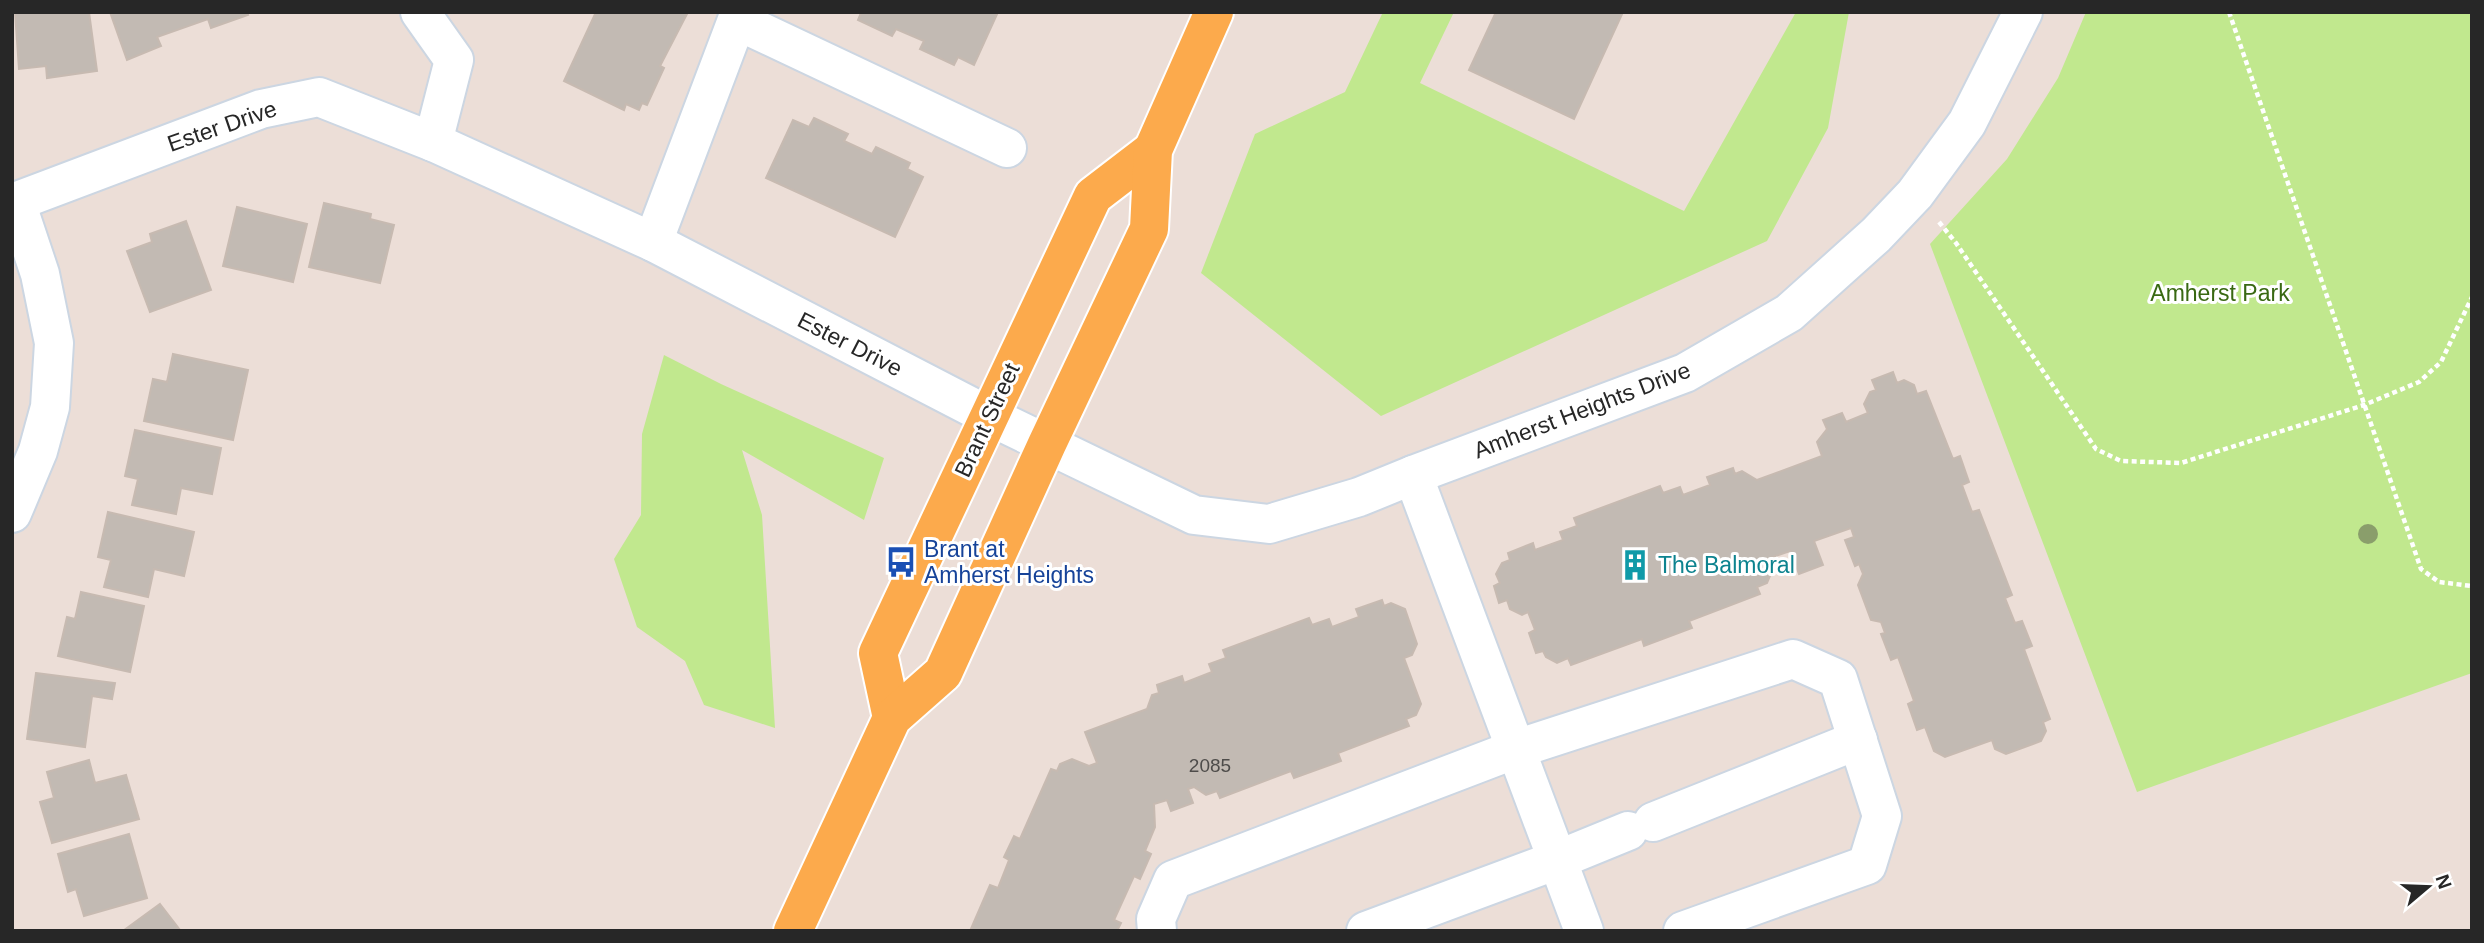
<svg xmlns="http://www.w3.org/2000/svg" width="2484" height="943" font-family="Arial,sans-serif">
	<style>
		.green { fill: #c1e88e }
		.building { fill: #c2bab3; stroke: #c7bab1; stroke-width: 2 }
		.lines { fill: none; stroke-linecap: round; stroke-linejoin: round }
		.minor-casing { stroke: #ccd6e2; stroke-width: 42 }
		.major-casing { stroke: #fff; stroke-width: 42 }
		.path { stroke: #fff; stroke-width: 4.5; stroke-dasharray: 5 3.5; stroke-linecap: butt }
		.minor { stroke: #fff; stroke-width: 38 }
		.major { stroke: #fcaa4c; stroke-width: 38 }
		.tree { fill: #8a9e6b }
		.labels { text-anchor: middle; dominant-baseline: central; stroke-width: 6; stroke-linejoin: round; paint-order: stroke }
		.number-label { font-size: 19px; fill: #4e4c4a }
		.street-label { font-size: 23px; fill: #272727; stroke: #fff }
		.park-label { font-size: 23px; fill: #396913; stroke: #fff }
		.transit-label { font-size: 23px; fill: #164399; stroke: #fff; text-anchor: start }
		.culture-label { font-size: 23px; fill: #0d838f; stroke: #fff; text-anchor: start }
	</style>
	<rect width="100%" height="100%" fill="#ecded7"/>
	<g class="green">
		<path d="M1383 12H1454L1420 83 1684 211 1796 12H1849L1828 128 1767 241 1381 416 1201 273 1255 134 1345 92Z"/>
		<path d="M2086 12H2472V673L2137 792 1930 244 2007 159 2058 78Z"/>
		<path d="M664 355 721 384 884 458 864 520 742 450 762 515 775 728 704 705 685 661 637 627 614 559 641 515 642 434Z"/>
	</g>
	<g class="building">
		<path d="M15 12H89L97 71 47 78 46 66 19 69Z"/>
		<path d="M110 12H247L248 15 211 28 208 19 157 37 161 46 127 60Z"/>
		<path d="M596 12H688L660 66 664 68 647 105 642 103 639 110 626 104 624 110 564 81Z"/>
		<path d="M859 12H998L974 65 958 57 954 65 920 49 924 41 896 29 892 36 858 20 861 13Z"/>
		<path d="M1496 12H1623L1574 119 1469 70Z"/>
		<path d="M814 118 848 134 844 141 872 154 876 147 910 163 907 169 923 177 895 237 766 178 793 120 809 127Z"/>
		<path d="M324 203 371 214 370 219 394 225 380 283 309 267Z"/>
		<path d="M237 207 307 224 293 282 223 266Z"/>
		<path d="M186 221 211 290 150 312 127 251 152 242 150 234Z"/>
		<path d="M173 354 248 370 233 440 144 421 153 379 167 382Z"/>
		<path d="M1893 372 1897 383 1904 380 1914 385 1917 394 1926 391 1953 459 1960 456 1969 482 1962 485 1972 512 1979 510 2012 595 2005 598 2015 623 2022 621 2032 646 2024 649 2050 719 2043 722 2046 731 2041 741 2006 754 1995 749 1992 740 1945 757 1934 751 1925 727 1917 730 1908 704 1914 701 1898 657 1891 660 1881 634 1885 633 1881 622 1871 620 1858 585 1863 574 1859 564 1855 566 1845 540 1854 537 1851 528 1814 541 1823 565 1799 574 1790 551 1767 559 1772 571 1767 583 1757 587 1760 594 1689 621 1692 628 1644 646 1642 639 1571 665 1568 658 1557 663 1546 657 1543 651 1536 653 1529 633 1535 630 1528 612 1522 615 1510 609 1507 600 1499 603 1494 586 1500 583 1496 574 1502 563 1510 560 1508 553 1533 543 1535 550 1563 540 1560 532 1577 526 1574 518 1660 486 1663 493 1680 487 1683 495 1710 485 1707 477 1733 468 1735 474 1742 471 1757 480 1822 456 1817 442 1827 429 1823 420 1842 413 1846 422 1868 413 1864 404 1870 392 1876 390 1872 380Z"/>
		<path d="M135 430 221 448 212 494 181 488 176 514 132 505 138 479 125 476Z"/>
		<path d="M108 512 194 532 184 576 154 569 148 597 104 587 111 560 98 557Z"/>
		<path d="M81 592 144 606 130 672 58 656 67 617 75 619Z"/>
		<path d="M1382 600 1384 606 1391 603 1405 609 1417 644 1412 655 1404 658 1421 704 1416 715 1406 719 1409 726 1338 753 1341 761 1294 778 1291 771 1220 798 1217 791 1206 795 1194 787 1188 789 1193 803 1171 811 1167 800 1154 804 1155 827 1145 851 1151 854 1140 879 1134 876 1114 920 1121 923 1117 931H970L990 885 998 888 1009 860 1004 857 1014 836 1020 839 1051 769 1057 771 1060 764 1072 759 1089 766 1097 763 1085 732 1147 709 1152 695 1159 693 1157 685 1182 676 1184 683 1212 672 1209 664 1226 658 1223 650 1309 618 1312 625 1329 619 1332 627 1359 617 1356 609Z"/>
		<path d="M36 673 115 683 112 699 92 696 85 747 27 739Z"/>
		<path d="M89 760 95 783 126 775 139 819 52 843 40 802 54 798 47 772Z"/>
		<path d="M129 834 147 898 84 916 76 889 68 892 58 854Z"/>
		<path d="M160 904 180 930 123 931Z"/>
	</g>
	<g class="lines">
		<defs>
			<g id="minor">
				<path d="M420 12 454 60 433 142"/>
				<path d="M738 21 1007 148"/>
				<path d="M12 203 261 109 319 97 433 142 653 242 989 416 1194 515 1269 524 1359 497 1413 475 1685 373 1789 313 1876 235 1915 194 1967 123 2023 12"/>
				<path d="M653 242 740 12"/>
				<path d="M1413 475 1584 931"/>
				<path d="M12 513 38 451 50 407 54 343 40 274 16 202"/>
				<path d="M1653 822 1858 740"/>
				<path d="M1157 931 1156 919 1173 880 1516 749 1793 659 1838 679 1882 816 1867 865 1683 931"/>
				<path d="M1366 931 1557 860 1628 831"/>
			</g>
			<g id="major">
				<path d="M892 718 878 653 1093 196 1153 150"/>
				<path d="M793 931 892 718 943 673 1047 444 1149 229 1153 150 1214 12"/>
			</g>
		</defs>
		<use href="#minor" class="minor-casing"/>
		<use href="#major" class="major-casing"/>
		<g class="path">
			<path d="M2229 12 2421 569 2439 582 2472 586"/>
			<path d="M1939 222 1956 243 2096 449 2121 461 2181 463 2364 405 2419 382 2441 362 2472 297"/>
		</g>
		<use href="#minor" class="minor"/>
		<use href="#major" class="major"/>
	</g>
	<circle class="tree" cx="2368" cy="534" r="10"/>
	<defs>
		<symbol id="bus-bare" viewBox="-9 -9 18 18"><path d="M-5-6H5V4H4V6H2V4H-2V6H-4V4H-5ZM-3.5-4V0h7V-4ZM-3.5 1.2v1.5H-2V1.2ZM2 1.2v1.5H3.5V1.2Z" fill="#1a4fb4" stroke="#fff" stroke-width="2.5" paint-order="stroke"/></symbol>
		<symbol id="building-bare" viewBox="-9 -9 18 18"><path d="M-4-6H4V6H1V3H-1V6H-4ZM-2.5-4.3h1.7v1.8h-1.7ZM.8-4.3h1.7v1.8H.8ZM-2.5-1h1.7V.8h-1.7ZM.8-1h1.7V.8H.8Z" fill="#0f9aa8" stroke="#fff" stroke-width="2.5" paint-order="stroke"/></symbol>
	</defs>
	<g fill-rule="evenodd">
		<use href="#bus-bare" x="879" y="540" width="44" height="44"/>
		<use href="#building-bare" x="1613" y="543" width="44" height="44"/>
	</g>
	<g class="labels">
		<g class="number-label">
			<text x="1210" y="765">2085</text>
		</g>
		<g class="street-label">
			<text transform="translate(222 126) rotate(-19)">Ester Drive</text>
			<text transform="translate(850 344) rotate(27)">Ester Drive</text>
			<text transform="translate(1582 410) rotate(-21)">Amherst Heights Drive</text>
			<text transform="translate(987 420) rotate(-65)">Brant Street</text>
		</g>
		<g class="park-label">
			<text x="2220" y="293">Amherst Park</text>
		</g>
		<g class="transit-label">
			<text x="924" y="549">Brant at<tspan x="924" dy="26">Amherst Heights</tspan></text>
		</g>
		<g class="culture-label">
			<text x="1658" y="565">The Balmoral</text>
		</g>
	</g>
	<rect width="2484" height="943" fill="none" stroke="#272727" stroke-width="28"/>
	<g transform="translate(2428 887) rotate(71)" stroke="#ffffff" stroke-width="5" paint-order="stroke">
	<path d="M0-5L12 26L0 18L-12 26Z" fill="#272727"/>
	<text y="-10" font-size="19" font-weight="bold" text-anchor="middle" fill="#272727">N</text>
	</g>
</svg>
